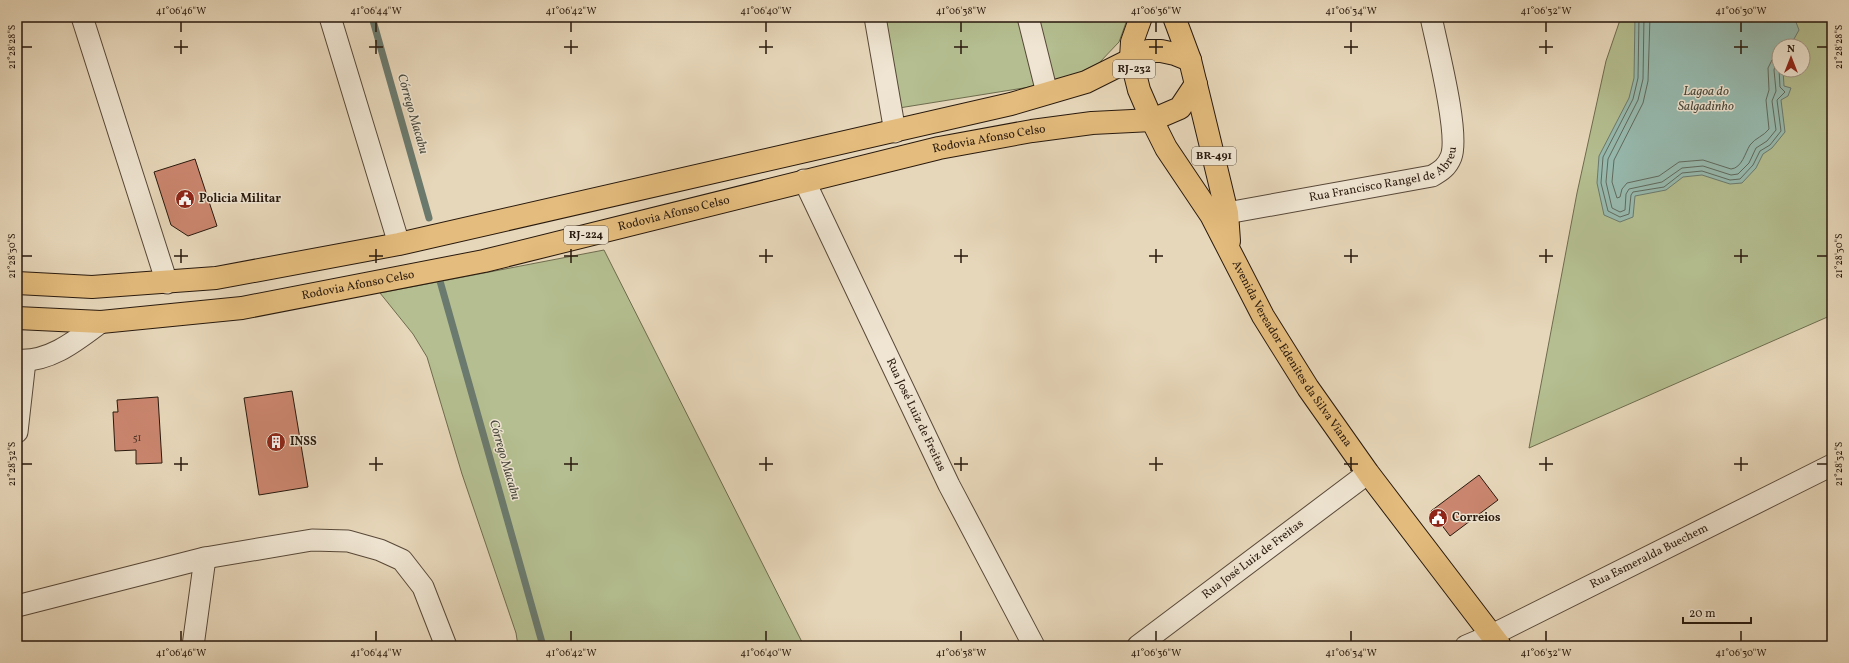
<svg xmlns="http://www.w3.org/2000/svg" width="1849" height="663" font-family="Vollkorn,serif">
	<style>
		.green { fill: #b4be90; stroke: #6e6c4e; fill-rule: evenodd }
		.water { fill: #97baaf; stroke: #6b7a6e }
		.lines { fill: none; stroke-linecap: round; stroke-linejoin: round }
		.shore { stroke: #606a5e; stroke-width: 1 }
		.stream { stroke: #6b7a6e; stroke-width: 7 }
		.building { fill: #cb866f; stroke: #28190d }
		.minor-casing { stroke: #584838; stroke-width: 23 }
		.primary-casing { stroke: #28190d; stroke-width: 24 }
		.minor { stroke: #efe5d2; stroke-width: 21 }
		.primary { stroke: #e4bc7d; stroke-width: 22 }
		.ticks { fill: none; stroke: #28190d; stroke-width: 1.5 }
		.labels { text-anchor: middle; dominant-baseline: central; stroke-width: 3; stroke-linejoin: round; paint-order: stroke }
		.number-label { font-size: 10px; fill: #513426 }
		.shield { fill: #efe5d2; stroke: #645648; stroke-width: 1 }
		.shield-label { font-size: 11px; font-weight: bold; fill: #28190d }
		.street-label { font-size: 12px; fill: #28190d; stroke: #efe5d2 }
		.poi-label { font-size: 12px; font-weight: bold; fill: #28190d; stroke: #efe5d2; text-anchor: start }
		.water-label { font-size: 13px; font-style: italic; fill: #49493e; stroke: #efe5d2 }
		.neatline { fill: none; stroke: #28190d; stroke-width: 1.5 }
		.ticks-label { font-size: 10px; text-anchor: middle; fill: #28190d }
	</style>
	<rect width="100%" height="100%" fill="#e7d7ba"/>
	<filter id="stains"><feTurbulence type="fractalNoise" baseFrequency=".005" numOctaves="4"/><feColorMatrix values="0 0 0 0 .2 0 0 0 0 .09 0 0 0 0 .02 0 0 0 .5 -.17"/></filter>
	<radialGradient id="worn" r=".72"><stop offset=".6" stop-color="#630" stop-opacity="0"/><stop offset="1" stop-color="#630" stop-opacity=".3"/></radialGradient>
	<g class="green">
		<path d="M883 17H1128L1119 42 1099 63 1061 82 899 108Z"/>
		<path d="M1621 17H1832V315L1529 448 1577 193 1606 61ZM1779 46H1803V70H1779Z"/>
		<path d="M604 250 804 646H518L516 633 462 474 427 357 413 334 380 293Z"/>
	</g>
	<path class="water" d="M1635 17H1794L1799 30 1794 39 1798 45 1779 46V70H1783L1784 86 1791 88 1788 96 1781 100 1785 132 1772 148 1763 154 1756 168 1742 183 1730 184 1702 175 1683 177 1666 190 1635 196 1633 217 1620 222 1604 215 1597 183 1599 156 1629 98 1634 78Z"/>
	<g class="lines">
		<g class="shore">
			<path d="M1639 17 1638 78 1633 99 1603 157 1601 183 1608 211 1620 217 1629 214 1631 195 1633 192 1664 187 1682 173 1702 171 1730 180 1740 179 1753 165 1760 151 1770 145 1781 131 1777 100 1785 92 1780 87 1779 69"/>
			<path d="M1644 17 1643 79 1638 100 1608 159 1606 182 1612 208 1620 212 1625 210 1626 194 1629 189 1662 182 1682 168 1703 166 1731 175 1738 174 1749 163 1756 148 1767 141 1776 130 1772 101 1776 91 1774 70 1775 66 1779 62"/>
			<path d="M1650 17 1648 81 1643 103 1614 160 1612 182 1617 198 1620 197 1622 189 1627 183 1659 176 1679 162 1703 160 1731 169C1742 168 1745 153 1750 145 1755 138 1764 136 1769 129L1766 100 1769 90 1768 68 1772 60 1779 56"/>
		</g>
		<g class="stream">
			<path d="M372 17 429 218"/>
			<path d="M440 281 543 646"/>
		</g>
	</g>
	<g class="building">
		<path d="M195 159 217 226 188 236 171 225 154 172Z"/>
		<path d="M292 391 308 487 259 495 244 398Z"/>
		<path d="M158 397 162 463 136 464V450L115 451 113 412H118L117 400Z"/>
		<path d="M1479 475 1498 500 1450 536 1431 511Z"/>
	</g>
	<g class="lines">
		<defs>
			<g id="minor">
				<path d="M82 17 167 283"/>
				<path d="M330 17 399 244"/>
				<path d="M875 17 895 132"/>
				<path d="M1028 17 1047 93"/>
				<path id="s1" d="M804 180 949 485 1034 646"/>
				<path id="s2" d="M1227 213 1432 176C1441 171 1447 167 1451 157 1460 134 1437 46 1431 17"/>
				<path d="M17 360C49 363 77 340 101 322"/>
				<path d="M17 432 25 361"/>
				<path d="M17 606 205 558 312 540 348 541 380 550 402 560 423 587 446 646"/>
				<path d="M193 646 205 558"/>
				<path id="s3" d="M1138 646 1368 473"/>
				<path id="s4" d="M1466 646 1492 635 1832 465"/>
			</g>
			<g id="primary">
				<path id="s5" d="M1141 17 1132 42 1131 58 1139 90 1152 120 1166 148 1211 215 1263 316 1308 388 1368 473 1500 646"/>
				<path d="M1174 17 1190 60 1207 130 1227 213 1229 241"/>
				<path d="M17 283 92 287 216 278 399 244 1011 104 1086 82 1148 51H1161L1175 54 1190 60"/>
				<path id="s6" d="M17 318 101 322 242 308 484 261 939 148 1032 131 1092 123 1152 120 1180 108 1196 84"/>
			</g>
		</defs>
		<use href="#minor" class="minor-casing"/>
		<use href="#primary" class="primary-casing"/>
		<use href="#minor" class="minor"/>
		<use href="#primary" class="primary"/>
	</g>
	<path class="ticks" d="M181 22V32M376 22V32M571 22V32M766 22V32M961 22V32M1156 22V32M1351 22V32M1546 22V32M1741 22V32M181 40V54M376 40V54M571 40V54M766 40V54M961 40V54M1156 40V54M1351 40V54M1546 40V54M1741 40V54M22 47H32M174 47H188M369 47H383M564 47H578M759 47H773M954 47H968M1149 47H1163M1344 47H1358M1539 47H1553M1734 47H1748M1817 47H1827M181 249V263M376 249V263M571 249V263M766 249V263M961 249V263M1156 249V263M1351 249V263M1546 249V263M1741 249V263M22 256H32M174 256H188M369 256H383M564 256H578M759 256H773M954 256H968M1149 256H1163M1344 256H1358M1539 256H1553M1734 256H1748M1817 256H1827M181 457V471M376 457V471M571 457V471M766 457V471M961 457V471M1156 457V471M1351 457V471M1546 457V471M1741 457V471M22 464H32M174 464H188M369 464H383M564 464H578M759 464H773M954 464H968M1149 464H1163M1344 464H1358M1539 464H1553M1734 464H1748M1817 464H1827M181 631V641M376 631V641M571 631V641M766 631V641M961 631V641M1156 631V641M1351 631V641M1546 631V641M1741 631V641"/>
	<defs>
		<symbol id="civic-disc" viewBox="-11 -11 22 22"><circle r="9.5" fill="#8f2418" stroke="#efe5d2"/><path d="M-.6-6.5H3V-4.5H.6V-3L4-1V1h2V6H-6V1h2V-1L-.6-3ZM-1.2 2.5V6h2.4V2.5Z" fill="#fff"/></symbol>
		<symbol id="building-disc" viewBox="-11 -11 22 22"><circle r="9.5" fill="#8f2418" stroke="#efe5d2"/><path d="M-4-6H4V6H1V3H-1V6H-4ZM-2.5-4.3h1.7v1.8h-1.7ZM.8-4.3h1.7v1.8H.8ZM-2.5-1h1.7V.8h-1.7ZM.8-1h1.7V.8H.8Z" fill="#fff"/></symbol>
	</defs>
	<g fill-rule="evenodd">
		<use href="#civic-disc" x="174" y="188" width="22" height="22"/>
		<use href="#building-disc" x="265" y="431" width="22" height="22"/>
		<use href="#civic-disc" x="1427" y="507" width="22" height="22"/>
	</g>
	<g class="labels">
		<g class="number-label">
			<text x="137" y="438">51</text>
		</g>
		<g class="shield">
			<rect x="1113" y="60" width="42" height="18" rx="3"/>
			<rect x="1192" y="147" width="44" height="18" rx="3"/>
			<rect x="564" y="226" width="44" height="18" rx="3"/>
		</g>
		<g class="shield-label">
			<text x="1134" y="69">RJ-232</text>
			<text x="1214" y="156">BR-491</text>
			<text x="586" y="235">RJ-224</text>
		</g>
		<g class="street-label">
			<text stroke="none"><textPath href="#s6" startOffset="992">Rodovia Afonso Celso</textPath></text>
			<text stroke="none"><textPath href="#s2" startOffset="165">Rua Francisco Rangel de Abreu</textPath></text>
			<text stroke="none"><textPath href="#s6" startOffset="668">Rodovia Afonso Celso</textPath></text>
			<text stroke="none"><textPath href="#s6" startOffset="344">Rodovia Afonso Celso</textPath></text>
			<text stroke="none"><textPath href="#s5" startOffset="381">Avenida Vereador Edenites da Silva Viana</textPath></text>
			<text stroke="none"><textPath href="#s1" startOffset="260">Rua José Luiz de Freitas</textPath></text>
			<text stroke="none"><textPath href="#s4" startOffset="204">Rua Esmeralda Buechem</textPath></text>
			<text stroke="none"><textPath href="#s3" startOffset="144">Rua José Luiz de Freitas</textPath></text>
		</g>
		<g class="poi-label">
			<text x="199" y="199">Policia Militar</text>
			<text x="290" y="442">INSS</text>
			<text x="1452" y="518">Correios</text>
		</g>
		<g class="water-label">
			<text x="1706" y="92">Lagoa do<tspan x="1706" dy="15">Salgadinho</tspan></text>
			<text transform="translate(412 114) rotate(74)">Córrego Macabu</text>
			<text transform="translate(504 460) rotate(74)">Córrego Macabu</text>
		</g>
	</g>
	<rect width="1849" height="663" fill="none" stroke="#e7d7ba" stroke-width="44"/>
	<g transform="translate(1791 58)"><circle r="19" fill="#efe5d2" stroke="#9f9383"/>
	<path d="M0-3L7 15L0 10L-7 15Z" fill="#8f2418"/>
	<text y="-6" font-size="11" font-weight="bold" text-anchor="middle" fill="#28190d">N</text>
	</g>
	<path d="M1683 617v6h68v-6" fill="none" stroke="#28190d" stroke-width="2"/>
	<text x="1689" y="617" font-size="12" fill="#28190d" stroke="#efe5d2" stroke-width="3" paint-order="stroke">20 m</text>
	<rect x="22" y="22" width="1805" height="619" class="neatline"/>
	<g class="ticks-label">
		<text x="181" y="14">41°06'46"W</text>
		<text x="376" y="14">41°06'44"W</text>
		<text x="571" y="14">41°06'42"W</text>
		<text x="766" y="14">41°06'40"W</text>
		<text x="961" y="14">41°06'38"W</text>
		<text x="1156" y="14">41°06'36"W</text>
		<text x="1351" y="14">41°06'34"W</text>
		<text x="1546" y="14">41°06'32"W</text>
		<text x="1741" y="14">41°06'30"W</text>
		<text transform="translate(11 47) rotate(-90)" y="4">21°28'28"S</text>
		<text transform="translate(1838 47) rotate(-90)" y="4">21°28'28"S</text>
		<text transform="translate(11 256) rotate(-90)" y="4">21°28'30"S</text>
		<text transform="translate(1838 256) rotate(-90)" y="4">21°28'30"S</text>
		<text transform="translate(11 464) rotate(-90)" y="4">21°28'32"S</text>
		<text transform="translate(1838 464) rotate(-90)" y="4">21°28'32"S</text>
		<text x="181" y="656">41°06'46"W</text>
		<text x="376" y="656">41°06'44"W</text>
		<text x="571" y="656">41°06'42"W</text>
		<text x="766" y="656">41°06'40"W</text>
		<text x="961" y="656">41°06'38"W</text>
		<text x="1156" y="656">41°06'36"W</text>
		<text x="1351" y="656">41°06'34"W</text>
		<text x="1546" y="656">41°06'32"W</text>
		<text x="1741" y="656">41°06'30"W</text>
	</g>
	<rect width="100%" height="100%" filter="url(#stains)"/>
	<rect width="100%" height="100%" fill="url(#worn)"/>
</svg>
